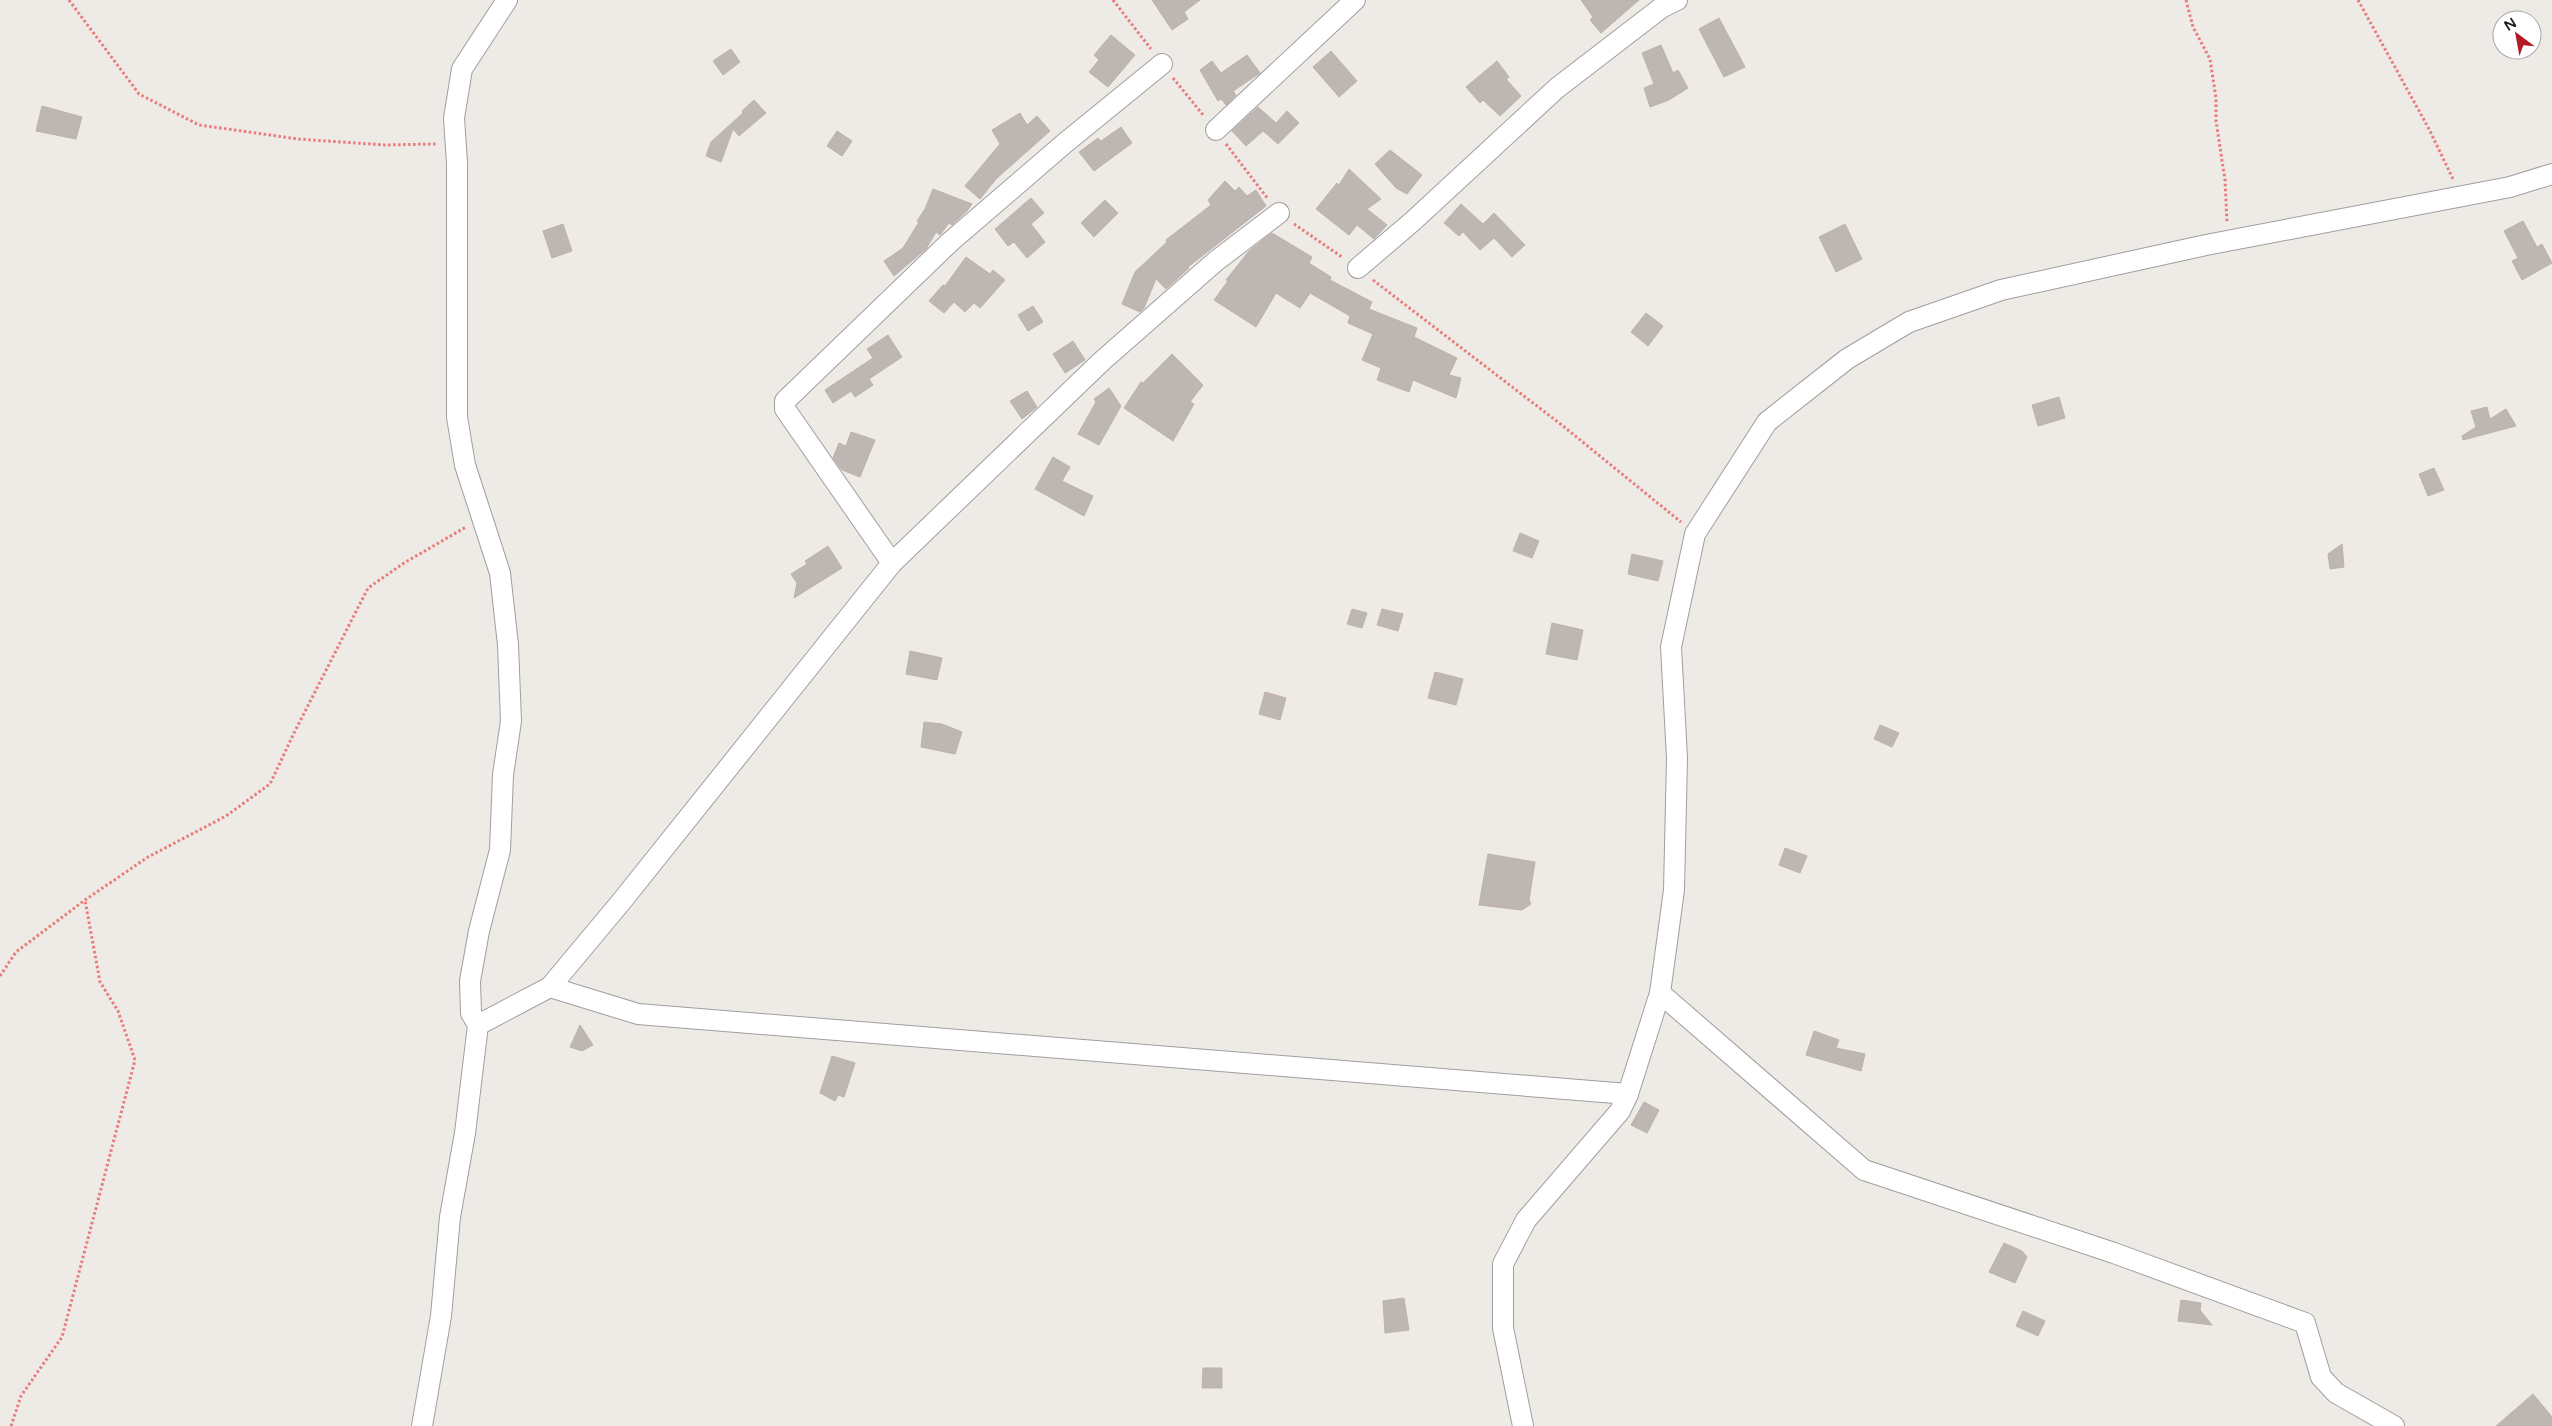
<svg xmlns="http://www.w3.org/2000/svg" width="2552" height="1426" font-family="'Varela Round',sans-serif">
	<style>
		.building { fill: #beb6b3; stroke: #beb1aa }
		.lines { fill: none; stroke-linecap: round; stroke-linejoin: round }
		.minor-casing { stroke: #9f9f9f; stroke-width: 22 }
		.path { stroke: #e97c7b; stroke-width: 3; stroke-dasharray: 2.5 2.5; stroke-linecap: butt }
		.minor { stroke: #fff; stroke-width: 20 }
	</style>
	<rect width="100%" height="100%" fill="#eeeae6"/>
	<g class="building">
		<path d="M1152 0H1200L1184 12 1188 19 1172 30Z"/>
		<path d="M1581 0H1639L1601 33 1590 20 1593 17Z"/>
		<path d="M1719 18 1745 67 1724 77 1699 29Z"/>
		<path d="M1111 35 1135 55 1108 87 1089 72 1099 60 1094 55Z"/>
		<path d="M1661 45 1673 73 1678 70 1688 88 1669 100 1650 107 1644 88 1654 84 1642 53Z"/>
		<path d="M731 49 740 62 723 75 713 61Z"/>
		<path d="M1331 51 1357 81 1339 97 1313 67Z"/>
		<path d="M1247 55 1260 73 1233 91 1236 95 1226 105 1221 99 1218 101 1200 70 1212 61 1221 73Z"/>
		<path d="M1497 61 1509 77 1506 79 1521 96 1500 116 1483 100 1480 103 1466 87Z"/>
		<path d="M754 100 766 113 739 136 733 129 721 162 706 156 711 142 743 113 742 111Z"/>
		<path d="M42 106 82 117 76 139 36 131Z"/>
		<path d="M1258 107 1276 123 1287 111 1299 123 1278 144 1263 131 1246 146 1232 131Z"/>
		<path d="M1020 113 1027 125 1037 116 1050 131 996 179 980 199 965 186 1000 144 992 130Z"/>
		<path d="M1121 127 1132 143 1094 171 1079 152 1098 138 1101 141Z"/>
		<path d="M837 131 852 141 842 156 827 146Z"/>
		<path d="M1390 150 1422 175 1407 194 1396 188 1375 164Z"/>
		<path d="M1349 169 1381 199 1367 209 1387 225 1374 239 1357 225 1349 235 1316 209 1337 183 1339 185Z"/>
		<path d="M1225 181 1235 191 1239 187 1247 196 1256 190 1266 206 1188 267 1189 268 1166 289 1156 279 1144 308 1140 312 1122 304 1135 272 1167 242 1166 240 1211 205 1208 200Z"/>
		<path d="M933 189 972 204 967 211 952 225 949 223 940 235 936 232 926 249 894 276 884 261 903 248 919 222 917 221 925 209Z"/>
		<path d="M1031 198 1044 213 1031 224 1045 242 1027 258 1014 242 1008 246 995 229Z"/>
		<path d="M1105 200 1118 213 1094 237 1081 223Z"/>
		<path d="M1461 204 1483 224 1494 213 1525 245 1512 257 1494 238 1480 250 1463 232 1459 236 1444 223Z"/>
		<path d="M2523 221 2537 247 2542 244 2552 263 2522 280 2512 261 2518 258 2504 231Z"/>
		<path d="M563 224 572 251 552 258 543 231Z"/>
		<path d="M1845 224 1862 259 1836 272 1819 237Z"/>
		<path d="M1272 233 1312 257 1309 263 1331 277 1330 280 1372 302 1369 309 1417 328 1414 337 1457 358 1449 375 1461 378 1456 398 1413 380 1409 392 1377 380 1381 368 1362 360 1373 334 1348 323 1350 316 1310 293 1300 308 1276 293 1256 327 1214 300 1228 281 1226 280 1249 251Z"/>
		<path d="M966 257 990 274 993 270 1005 280 980 308 974 303 965 312 954 302 944 313 929 301 943 285 945 286Z"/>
		<path d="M1033 306 1043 322 1028 331 1018 315Z"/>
		<path d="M1646 313 1663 326 1648 346 1631 332Z"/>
		<path d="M888 335 902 357 869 379 873 385 855 397 851 391 833 403 825 390 873 358 867 349Z"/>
		<path d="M1073 341 1085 360 1065 373 1053 354Z"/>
		<path d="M1172 354 1203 385 1190 402 1194 404 1173 441 1124 408 1141 382 1143 383Z"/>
		<path d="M1109 388 1121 406 1099 445 1078 434 1096 402 1094 399Z"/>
		<path d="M1027 391 1037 407 1022 419 1010 401Z"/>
		<path d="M2059 397 2065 418 2038 426 2032 405Z"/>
		<path d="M2487 407 2490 419 2506 409 2516 426 2463 440 2462 436 2476 427 2471 411Z"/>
		<path d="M851 432 875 440 860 477 842 470 833 458 839 443 846 446Z"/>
		<path d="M1053 457 1070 467 1062 481 1093 496 1084 516 1035 489Z"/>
		<path d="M2434 468 2444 490 2428 496 2419 474Z"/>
		<path d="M1520 533 1539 541 1532 558 1513 551Z"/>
		<path d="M2342 544 2344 567 2330 569 2328 554Z"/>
		<path d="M828 546 842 568 794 598 797 583 791 574 807 564 805 561Z"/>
		<path d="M1632 554 1663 561 1658 581 1628 574Z"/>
		<path d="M1352 609 1367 613 1362 628 1347 624Z"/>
		<path d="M1382 609 1403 614 1398 631 1377 625Z"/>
		<path d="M1552 623 1583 630 1577 660 1546 654Z"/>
		<path d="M910 651 942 658 937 680 906 674Z"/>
		<path d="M1435 672 1463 679 1456 705 1428 698Z"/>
		<path d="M1265 692 1286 698 1280 720 1259 714Z"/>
		<path d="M924 722 942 724 962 732 955 754 921 747Z"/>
		<path d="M1880 725 1899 733 1892 747 1874 739Z"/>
		<path d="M1785 848 1807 856 1800 873 1779 865Z"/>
		<path d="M1488 854 1535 862 1529 900 1531 904 1522 910 1479 905Z"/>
		<path d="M580 1025 593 1045 582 1051 570 1047Z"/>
		<path d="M1814 1031 1839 1040 1836 1048 1865 1054 1861 1071 1806 1055Z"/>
		<path d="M832 1056 855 1063 844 1097 838 1095 835 1101 820 1093Z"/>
		<path d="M1644 1102 1659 1110 1647 1133 1631 1125Z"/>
		<path d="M2004 1243 2022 1251 2027 1257 2015 1283 1989 1272Z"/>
		<path d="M1404 1298 1409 1330 1385 1333 1383 1301Z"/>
		<path d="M2181 1300 2201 1303 2200 1310 2212 1325 2178 1321Z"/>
		<path d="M2023 1311 2045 1321 2038 1336 2016 1326Z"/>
		<path d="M1203 1368H1222V1388H1202Z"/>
		<path d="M2533 1394 2552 1417V1426H2496Z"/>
	</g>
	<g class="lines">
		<defs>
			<g id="minor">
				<path d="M1216 130 1355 0"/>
				<path d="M1358 268 1413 221 1557 88 1661 8 1677 0"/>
				<path d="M892 563 785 409V401L950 242 1065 143 1162 64"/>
				<path d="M550 987 638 1014 1628 1094"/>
				<path d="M1660 993 1864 1170 2114 1253 2305 1323 2321 1377 2336 1393 2394 1426"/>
				<path d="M478 1025 550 987 621 902 892 563 1102 361 1216 261 1279 213"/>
				<path d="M422 1426 441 1316 450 1217 465 1133 478 1025 471 1013 470 981 479 931 500 850 503 775 511 721 508 645 500 573 465 465 457 417V163L454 118 462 69 507 0"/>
				<path d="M1523 1426 1503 1328V1264L1526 1220 1620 1111 1628 1094 1660 993 1674 890 1677 758 1671 647 1695 534 1767 422 1847 359 1909 322 2001 290 2206 245 2510 187 2552 174"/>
			</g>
		</defs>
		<use href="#minor" class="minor-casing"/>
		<g class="path">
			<path d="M69 0 139 94 199 125 298 139 385 145 437 144"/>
			<path d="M1113 0 1151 49"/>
			<path d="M2186 0 2193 27 2210 59 2216 98V121L2225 180 2227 223"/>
			<path d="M2358 0 2429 129 2453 179"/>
			<path d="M1173 78 1204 116"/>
			<path d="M1226 144 1268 199"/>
			<path d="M1294 224 1342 257"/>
			<path d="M1373 280 1563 426 1681 522"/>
			<path d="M0 976 16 952 85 900 148 857 226 816 270 784 294 733 368 588 404 563 466 527"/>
			<path d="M11 1426 21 1396 62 1337 135 1060 118 1011 100 982 85 900"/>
		</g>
		<use href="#minor" class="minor"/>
	</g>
	<g transform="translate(2517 35) rotate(328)"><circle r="24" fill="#ffffff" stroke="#a5a5a5"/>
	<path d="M0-4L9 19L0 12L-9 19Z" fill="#b51827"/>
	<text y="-8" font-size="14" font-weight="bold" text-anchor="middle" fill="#1e1e1e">N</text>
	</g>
</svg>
